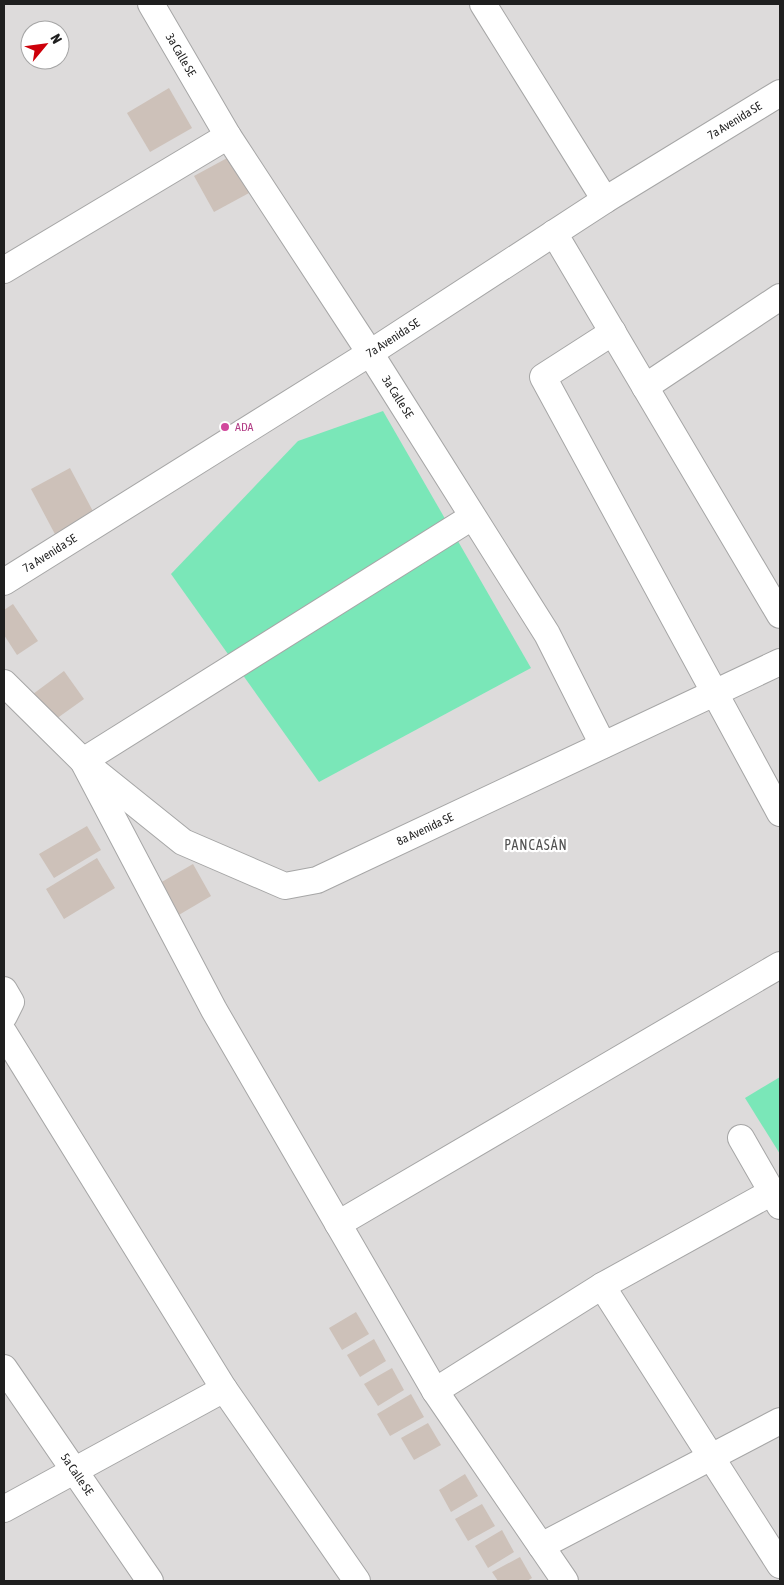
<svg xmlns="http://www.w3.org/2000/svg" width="784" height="1585" font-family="'Asap Condensed',sans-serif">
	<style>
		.residential { fill: #dddbdb; fill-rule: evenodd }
		.pitch { fill: #7ae7b8 }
		.building { fill: #cdc1b9 }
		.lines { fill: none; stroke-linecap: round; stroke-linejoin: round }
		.street-casing { stroke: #a6a6a6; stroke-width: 28 }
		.street { stroke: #fff; stroke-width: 26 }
		.hotel-dot { fill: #d1479c; stroke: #fff; stroke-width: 2 }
		.labels { text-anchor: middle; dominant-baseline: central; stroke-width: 4.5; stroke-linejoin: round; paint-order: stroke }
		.street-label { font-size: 12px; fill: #1f1f1f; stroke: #fff }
		.hotel-label { font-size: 12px; fill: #b23c85; stroke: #fff; text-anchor: start }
		.neighbourhood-label { font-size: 14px; letter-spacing: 1px; fill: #525252; stroke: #fff }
	</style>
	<rect width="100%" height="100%" fill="#f0ece4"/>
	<path class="residential" d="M4 4H780V1581H4ZM30 30H60V60H30Z"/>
	<g class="pitch">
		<path d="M383 411 531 668 319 782 171 574 298 441Z"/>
		<path d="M780 1077V1154L745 1098Z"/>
	</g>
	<g class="building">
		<path d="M169 88 192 128 150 152 127 113Z"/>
		<path d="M229 157 249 193 214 212 194 176Z"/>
		<path d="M70 468 96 517 57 538 31 489Z"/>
		<path d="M13 604 38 641 17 655 4 635V610Z"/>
		<path d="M64 671 84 699 49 724 29 697Z"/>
		<path d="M87 826 101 850 54 878 39 854Z"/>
		<path d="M97 858 115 888 64 919 46 889Z"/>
		<path d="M193 864 211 896 172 919 153 887Z"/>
		<path d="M356 1312 369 1334 342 1350 329 1328Z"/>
		<path d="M374 1339 386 1361 360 1377 347 1355Z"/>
		<path d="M392 1368 404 1390 378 1406 364 1384Z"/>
		<path d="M411 1394 424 1417 390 1436 377 1414Z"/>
		<path d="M428 1423 441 1445 414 1460 401 1438Z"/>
		<path d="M465 1474 478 1496 451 1512 439 1490Z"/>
		<path d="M482 1504 495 1526 468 1541 455 1519Z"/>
		<path d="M502 1530 514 1552 488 1568 475 1546Z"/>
		<path d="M520 1557 532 1578 527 1581H498L492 1572Z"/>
	</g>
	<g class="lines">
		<defs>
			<g id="street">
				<path id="s1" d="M151 4 228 136 370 353 547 634 603 745"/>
				<path d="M483 4 605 200"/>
				<path d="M554 233 780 615"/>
				<path d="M4 270 228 136"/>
				<path d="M613 332 543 377 780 813"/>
				<path d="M645 387 780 297"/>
				<path id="s2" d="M4 582 370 353 605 200 780 93"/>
				<path d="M4 683 83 761 214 1010 435 1391 565 1581"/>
				<path d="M83 761 472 517"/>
				<path id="s3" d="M91 768 183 842 285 886 317 880 780 662"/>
				<path d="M4 990 11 1002 4 1016"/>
				<path d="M4 1033 224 1389 357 1581"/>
				<path d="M741 1138 780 1206"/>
				<path d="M338 1224 780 965"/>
				<path d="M602 1286 780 1565"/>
				<path id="s4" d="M4 1368 150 1581"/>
				<path d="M435 1391 602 1286 772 1192"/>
				<path d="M4 1509 224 1389"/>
				<path d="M541 1546 780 1421"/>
			</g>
		</defs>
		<use href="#street" class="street-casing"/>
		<use href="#street" class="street"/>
	</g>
	<circle class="hotel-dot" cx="225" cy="427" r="5"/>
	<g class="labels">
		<g class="street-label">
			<text stroke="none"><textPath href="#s1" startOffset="59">3a Calle SE</textPath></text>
			<text stroke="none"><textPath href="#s2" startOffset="864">7a Avenida SE</textPath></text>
			<text stroke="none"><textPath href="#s2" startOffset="459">7a Avenida SE</textPath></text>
			<text stroke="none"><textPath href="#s1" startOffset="464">3a Calle SE</textPath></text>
			<text stroke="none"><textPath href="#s2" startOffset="54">7a Avenida SE</textPath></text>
			<text stroke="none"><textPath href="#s3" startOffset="381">8a Avenida SE</textPath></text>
			<text stroke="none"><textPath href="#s4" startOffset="129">5a Calle SE</textPath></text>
		</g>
		<g class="hotel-label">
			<text x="235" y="427">ADA</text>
		</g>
		<g class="neighbourhood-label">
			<text x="536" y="845">PANCASÁN</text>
		</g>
	</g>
	<rect width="784" height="1585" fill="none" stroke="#1f1f1f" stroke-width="10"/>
	<g transform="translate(45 45) rotate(61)"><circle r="24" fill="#ffffff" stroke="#a5a5a5"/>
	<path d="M0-4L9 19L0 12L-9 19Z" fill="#cd000a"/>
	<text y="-8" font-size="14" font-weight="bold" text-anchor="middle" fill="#1f1f1f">N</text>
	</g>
</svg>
